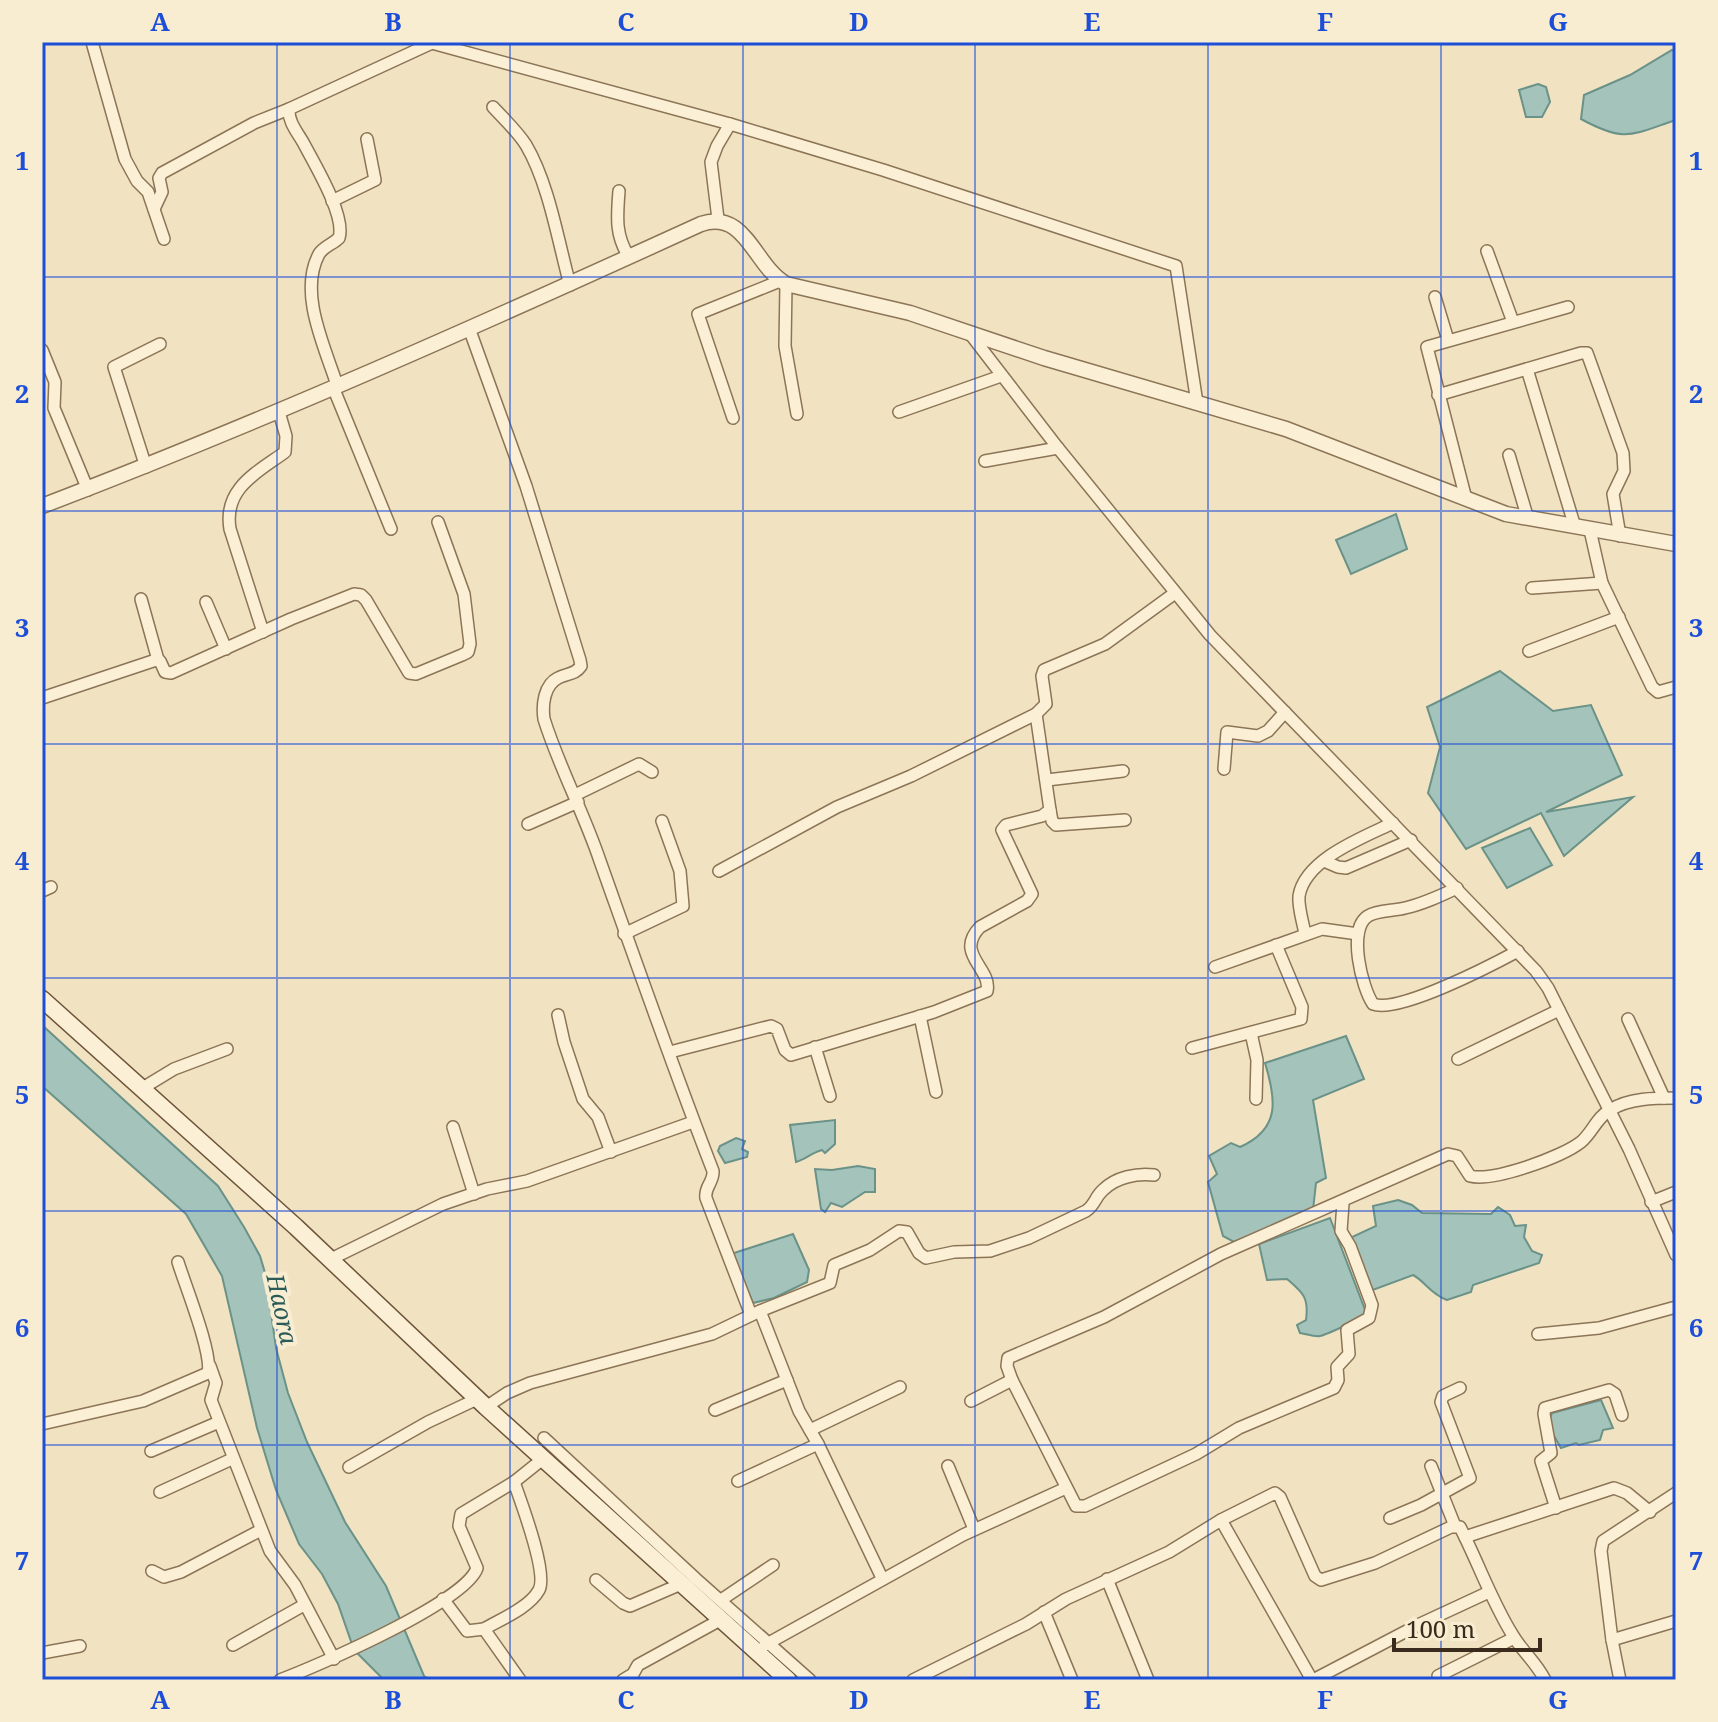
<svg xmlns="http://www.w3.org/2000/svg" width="1718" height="1722" font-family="'Noto Serif',serif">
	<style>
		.water { fill: #a4c3ba; stroke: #6a9288; stroke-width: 2 }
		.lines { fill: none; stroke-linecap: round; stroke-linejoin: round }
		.minor-casing { stroke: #8c7457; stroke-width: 14 }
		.tertiary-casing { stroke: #8c7457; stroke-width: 17 }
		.secondary-casing { stroke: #6e543a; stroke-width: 19 }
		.minor { stroke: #fbf0d5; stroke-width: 11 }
		.tertiary { stroke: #fbf0d5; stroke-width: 14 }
		.secondary { stroke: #fbf0d5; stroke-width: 16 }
		.grid { fill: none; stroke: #1d4ed8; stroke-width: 2; stroke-opacity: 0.55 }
		.labels { text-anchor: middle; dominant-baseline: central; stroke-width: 8; stroke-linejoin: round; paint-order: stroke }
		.water-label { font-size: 24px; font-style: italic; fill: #2b5b59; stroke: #f8edd1 }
		.neatline { fill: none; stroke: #1d4ed8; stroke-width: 3 }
		.grid-label { font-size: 26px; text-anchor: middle; font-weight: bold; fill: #1d4ed8 }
	</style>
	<rect width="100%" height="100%" fill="#f1e3c1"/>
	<g class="water">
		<path d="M1672 50 1676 52V120C1631 135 1625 143 1581 119L1584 95 1630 75Z"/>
		<path d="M1538 84 1546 87 1550 102 1542 117H1526L1519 90Z"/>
		<path d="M1396 514 1407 549 1351 574 1336 540Z"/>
		<path d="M1500 671 1553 711 1591 705 1622 775 1546 812 1633 797 1564 856 1541 813 1466 849 1428 793 1440 747 1427 707Z"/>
		<path d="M1530 828 1552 865 1507 888 1482 848Z"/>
		<path d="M42 1025 218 1186 244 1227 260 1256 266 1276 276 1348 288 1393 307 1442 345 1522 386 1586 424 1676 430 1680H384L354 1650 338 1604 322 1574 299 1544 276 1490 257 1428 222 1276 186 1214 42 1086Z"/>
		<path d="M1346 1036 1364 1079 1313 1100 1326 1178 1316 1183 1313 1210 1234 1242 1223 1236 1208 1182 1217 1174 1209 1156 1231 1143 1240 1147C1281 1129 1276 1099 1265 1063Z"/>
		<path d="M835 1120V1144L825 1153 822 1150C811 1153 806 1159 796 1162L790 1125Z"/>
		<path d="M736 1138 745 1141 742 1149 748 1152 747 1157 725 1163 718 1151 720 1146Z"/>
		<path d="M858 1166 875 1169V1192H865L842 1207 831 1203 825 1212 821 1209 815 1169 832 1170Z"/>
		<path d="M1398 1200 1412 1205 1422 1213 1491 1214 1498 1207 1510 1215 1515 1226 1526 1225 1524 1237 1532 1251 1542 1255 1539 1263 1473 1285 1471 1292 1447 1300C1429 1293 1426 1282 1413 1275L1370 1291 1350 1238 1376 1226 1373 1206Z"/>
		<path d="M1330 1218 1367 1315C1362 1318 1326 1335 1320 1336 1315 1337 1306 1334 1300 1333L1297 1325 1306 1320C1309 1297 1303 1293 1287 1279L1267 1280 1259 1244Z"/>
		<path d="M793 1234 809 1270 807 1282 774 1298 753 1303 734 1259V1253Z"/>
		<path d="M1601 1400 1613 1428 1603 1430 1600 1440 1579 1445 1576 1443 1561 1448 1547 1424 1552 1413Z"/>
	</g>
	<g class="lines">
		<defs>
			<g id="minor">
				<path d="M92 42 125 159 137 181 148 192 164 239"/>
				<path d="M428 42 730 124 883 170 1176 266 1197 403"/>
				<path d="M493 107C504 119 517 131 526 145 549 184 558 241 570 285"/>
				<path d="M619 191C617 217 615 235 629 257"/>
				<path d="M332 201 375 180 367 139"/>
				<path d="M154 209 162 192 159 178 162 173 254 123 289 109"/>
				<path d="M718 219 711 162 717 146 730 124"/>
				<path d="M1487 251 1513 322"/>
				<path d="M786 284 785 346 797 414"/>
				<path d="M1435 297 1448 340"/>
				<path d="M469 328 526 486 580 660 581 666C575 675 567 673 558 678 544 685 542 705 544 719 559 767 584 813 600 861 637 965 673 1068 713 1171 714 1182 704 1187 706 1198L751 1315"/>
				<path d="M971 335 1058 448 1210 635 1536 971 1548 988 1629 1149 1676 1255"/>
				<path d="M42 350 55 382 54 408 88 490"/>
				<path d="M1527 369 1575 527"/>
				<path d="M337 385C325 347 298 293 319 254 323 247 333 244 339 238 346 216 315 165 304 144 298 133 288 122 289 109L432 43"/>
				<path d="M333 387 391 529"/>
				<path d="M1438 395 1581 353H1587L1623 453 1624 471 1613 494 1620 536"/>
				<path d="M899 412 1001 376"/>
				<path d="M733 418 698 314 780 281"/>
				<path d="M1509 455 1528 519"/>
				<path d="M985 461 1058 448"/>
				<path d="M146 467 114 367 160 344"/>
				<path d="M1466 499 1427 347 1568 307"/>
				<path d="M1590 530 1602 583 1652 687 1658 692 1676 687"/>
				<path d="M1532 588 1602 583"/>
				<path d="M141 599 158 660"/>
				<path d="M206 602 226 649"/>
				<path d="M263 632 230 529C223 488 258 472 285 452L286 436 279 412"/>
				<path d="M1529 651 1619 617"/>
				<path d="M42 698 156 660 160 661 165 672 171 673 291 619 354 594 361 595 366 600 409 673 416 674 462 655 468 652 470 644 464 594 438 522"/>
				<path d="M1224 769 1227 732 1258 736 1268 731 1285 712"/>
				<path d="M1047 780 1123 771"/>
				<path d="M575 795 639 764 652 772"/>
				<path d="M1050 810 1052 821 1056 825 1125 820"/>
				<path d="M528 824 578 802"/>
				<path d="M1324 861 1338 867 1346 868 1411 840"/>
				<path d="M719 871 837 807 911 776 1036 714 1046 704 1042 676 1044 670 1105 644 1175 593"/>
				<path d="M1457 888C1440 896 1423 904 1405 908 1394 911 1377 910 1368 916 1347 929 1362 988 1373 1004 1398 1014 1492 965 1518 951"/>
				<path d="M42 891 51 887"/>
				<path d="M624 934 683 906 680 871 662 821"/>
				<path d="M1305 934C1303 922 1298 908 1299 896 1305 859 1364 837 1393 823"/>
				<path d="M1215 967 1322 929 1358 934"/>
				<path d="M558 1015 564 1042 583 1099 598 1117 611 1152"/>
				<path d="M920 1016 936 1092"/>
				<path d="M1628 1019 1664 1098"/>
				<path d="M1251 1033 1257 1060 1256 1099"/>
				<path d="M815 1047 830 1096"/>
				<path d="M1192 1048 1301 1019 1302 1007 1276 945"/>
				<path d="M670 1052 771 1026 777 1029 785 1050 791 1055 934 1012 987 991C992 968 954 954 980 927L1027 901 1032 894 1002 830 1006 825 1042 816 1050 810 1036 714"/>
				<path d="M1458 1059 1559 1010"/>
				<path d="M141 1089 174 1069 227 1049"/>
				<path d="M453 1127 474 1194"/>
				<path d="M1651 1202 1676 1192"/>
				<path d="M1343 1203 1341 1231 1350 1246 1372 1305 1369 1318 1347 1330 1349 1354 1337 1367 1338 1380 1334 1388 1239 1428 1196 1454 1085 1506H1076L1012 1380 1007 1366 1008 1358 1104 1317 1221 1254 1448 1154 1457 1156 1470 1176C1493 1182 1562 1157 1581 1142 1592 1133 1597 1117 1610 1110 1629 1098 1655 1098 1676 1098"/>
				<path d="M329 1260 443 1204 487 1189 527 1181 693 1122"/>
				<path d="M760 1311 799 1411 818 1444 882 1578"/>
				<path d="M1538 1334 1599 1328 1676 1307"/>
				<path d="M210 1366 216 1383 211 1400 270 1551 295 1585 334 1659"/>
				<path d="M971 1401 1012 1380"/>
				<path d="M486 1407 507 1393 530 1383 712 1334 760 1311 830 1283 834 1265 870 1250 899 1231 907 1232 919 1253 926 1258 954 1252 990 1251 1029 1238 1086 1211C1095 1205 1095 1197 1103 1190 1116 1177 1137 1173 1154 1175"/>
				<path d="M715 1410 787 1380"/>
				<path d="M42 1424 143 1401 208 1373C213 1354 185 1285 178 1262"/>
				<path d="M810 1430 900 1387"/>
				<path d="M544 1438 696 1579 810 1680"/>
				<path d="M151 1451 219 1422"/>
				<path d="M948 1466 974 1529"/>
				<path d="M1431 1466 1455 1526"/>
				<path d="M349 1467 428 1422 477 1399"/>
				<path d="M738 1481 818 1444"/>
				<path d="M514 1482C521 1502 548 1573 539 1590 529 1608 501 1619 484 1629L520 1680"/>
				<path d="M160 1492 232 1459"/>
				<path d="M1556 1508 1541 1461 1551 1453 1544 1414 1545 1408 1609 1390 1615 1394 1622 1415"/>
				<path d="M1390 1518 1421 1505 1470 1478 1441 1402 1443 1396 1460 1388"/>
				<path d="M1221 1520 1312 1680"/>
				<path d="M1465 1537 1614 1488 1627 1493 1650 1512"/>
				<path d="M152 1571 164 1577 181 1572 261 1530"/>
				<path d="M1107 1579 1148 1680"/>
				<path d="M596 1580 623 1603 630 1606 681 1584"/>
				<path d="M443 1599 467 1631 484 1629"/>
				<path d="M721 1600 773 1565"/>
				<path d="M1044 1612 1072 1680"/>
				<path d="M1612 1640 1601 1551 1603 1541 1676 1493"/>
				<path d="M233 1645 304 1605"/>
				<path d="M765 1645 963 1535 1066 1488"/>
				<path d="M42 1653 80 1646"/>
				<path d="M1438 1676 1514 1638"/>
				<path d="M280 1680C317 1666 466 1602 477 1568L459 1526 461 1514 514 1482 544 1458"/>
				<path d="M623 1680 633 1674 638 1665 720 1620"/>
				<path d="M913 1680 1026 1624 1066 1599 1169 1552 1221 1520 1275 1493 1280 1497 1315 1576 1321 1580 1375 1563 1451 1527H1460C1478 1562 1491 1600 1512 1634 1521 1650 1536 1662 1545 1680"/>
				<path d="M1313 1680 1420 1624 1489 1592"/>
				<path d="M1620 1680 1612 1640 1676 1621"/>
			</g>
			<path id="tertiary" d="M42 506C265 421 484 323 701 224 746 209 754 266 786 284L910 313 1044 358 1286 429 1506 514 1676 544"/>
			<path id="secondary" d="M42 999 296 1227 486 1407 788 1680"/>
		</defs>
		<use href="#minor" class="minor-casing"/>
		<use href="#tertiary" class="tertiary-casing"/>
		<use href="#secondary" class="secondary-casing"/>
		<use href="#minor" class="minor"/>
		<use href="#tertiary" class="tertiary"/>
		<use href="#secondary" class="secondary"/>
	</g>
	<path class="grid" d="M277 42V1680M510 42V1680M743 42V1680M975 42V1680M1208 42V1680M1441 42V1680M42 277H1676M42 511H1676M42 744H1676M42 978H1676M42 1211H1676M42 1445H1676"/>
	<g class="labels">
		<g class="water-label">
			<text transform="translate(283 1309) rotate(78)">Haora</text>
		</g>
	</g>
	<rect width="1718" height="1722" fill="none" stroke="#f8edd1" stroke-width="88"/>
	<path d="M1394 1638v12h146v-12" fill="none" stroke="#3a2b1c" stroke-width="4"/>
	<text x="1406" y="1638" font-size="24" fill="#3a2b1c" stroke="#f8edd1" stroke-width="6" paint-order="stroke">100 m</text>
	<rect x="44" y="44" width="1630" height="1634" class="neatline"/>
	<g class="grid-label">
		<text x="160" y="31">A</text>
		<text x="393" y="31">B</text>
		<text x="626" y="31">C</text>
		<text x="859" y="31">D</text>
		<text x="1092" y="31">E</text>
		<text x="1325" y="31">F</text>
		<text x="1558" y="31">G</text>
		<text x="22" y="170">1</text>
		<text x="1696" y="170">1</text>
		<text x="22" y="403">2</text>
		<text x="1696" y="403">2</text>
		<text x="22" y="637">3</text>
		<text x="1696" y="637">3</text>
		<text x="22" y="870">4</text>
		<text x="1696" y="870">4</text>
		<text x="22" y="1104">5</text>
		<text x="1696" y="1104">5</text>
		<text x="22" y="1337">6</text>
		<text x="1696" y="1337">6</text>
		<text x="22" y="1570">7</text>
		<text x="1696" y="1570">7</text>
		<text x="160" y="1709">A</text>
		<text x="393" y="1709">B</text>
		<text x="626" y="1709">C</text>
		<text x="859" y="1709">D</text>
		<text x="1092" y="1709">E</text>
		<text x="1325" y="1709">F</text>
		<text x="1558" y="1709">G</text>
	</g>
</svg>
